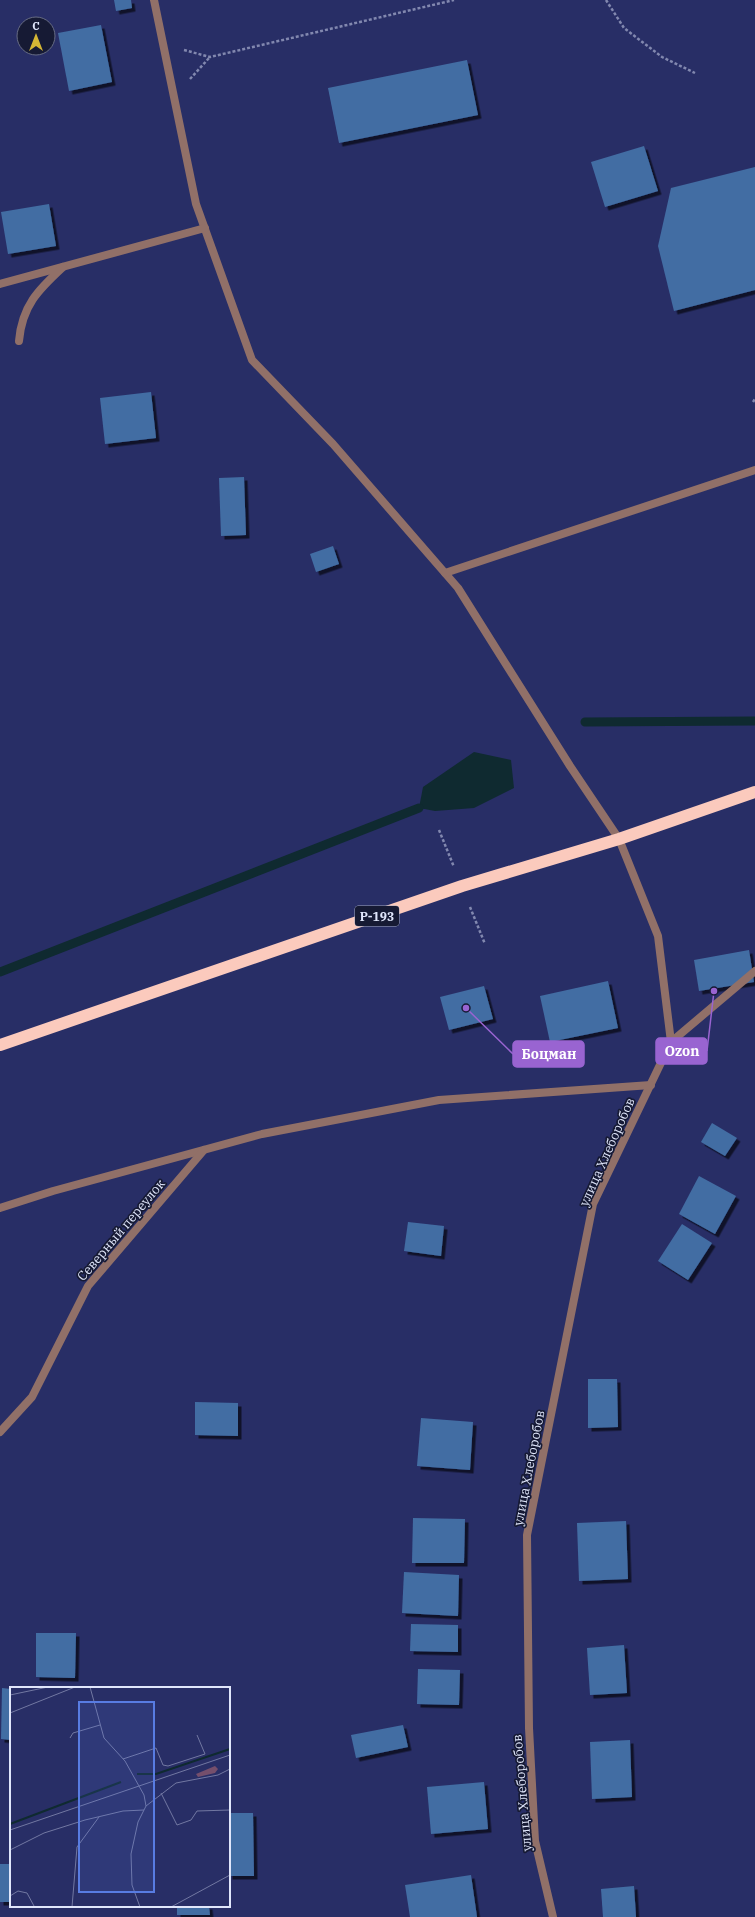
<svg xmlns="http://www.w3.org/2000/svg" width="755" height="1917" font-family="'IBM Plex Serif',serif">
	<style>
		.water { fill: #0f2a30 }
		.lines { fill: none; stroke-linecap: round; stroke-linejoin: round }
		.stream { stroke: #0f2a30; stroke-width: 9 }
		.building { fill: #426da3; filter: url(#shadow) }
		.path { stroke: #8288af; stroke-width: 2.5; stroke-dasharray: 3 2; stroke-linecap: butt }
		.street { stroke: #917068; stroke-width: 8 }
		.highway { stroke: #fbcabd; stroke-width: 12 }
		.labels { text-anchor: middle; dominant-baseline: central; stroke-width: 3.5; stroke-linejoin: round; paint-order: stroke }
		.shield { fill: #161a34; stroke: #a3a9bf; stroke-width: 1 }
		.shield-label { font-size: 12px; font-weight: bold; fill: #e0e6fb }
		.street-label { font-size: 13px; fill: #e0e6fb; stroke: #161a34 }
		.inset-river { fill: none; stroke: #0f2a30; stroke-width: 2 }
		.inset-road { fill: none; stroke: #7278a2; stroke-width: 1 }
		.view { fill: #587ce2; fill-opacity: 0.15; stroke: #587ce2; stroke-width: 2 }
		.inset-edge { fill: none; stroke: #e0e6fb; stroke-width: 2 }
		.leader { fill: none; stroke: #9964d1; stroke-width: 1.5 }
		.callout-dot { fill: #9964d1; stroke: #161a34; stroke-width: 1.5 }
		.callout { fill: #9964d1; stroke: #9964d1; stroke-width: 1.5 }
		.callout-label { font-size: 14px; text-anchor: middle; font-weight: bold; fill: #fff }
	</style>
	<defs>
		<filter id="shadow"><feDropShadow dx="3.5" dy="3.5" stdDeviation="0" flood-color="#0009"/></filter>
	</defs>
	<rect width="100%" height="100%" fill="#282e66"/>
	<path class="water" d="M474 752 511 760 514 788 474 808 435 811 419 808 423 787Z"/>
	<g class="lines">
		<g class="stream">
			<path d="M585 722 755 721"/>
			<path d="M0 972 419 808"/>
		</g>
	</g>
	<g class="building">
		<path d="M114 0H131L132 8 116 11Z"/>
		<path d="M101 25 112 82 69 91 58 33Z"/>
		<path d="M467 60 478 115 339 143 328 88Z"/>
		<path d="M644 146 658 191 605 207 591 162Z"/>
		<path d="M755 167V290L674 311 658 246 671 188Z"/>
		<path d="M49 204 56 246 8 254 1 212Z"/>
		<path d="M151 392 156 438 105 444 100 398Z"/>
		<path d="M244 477 246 535 221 536 219 478Z"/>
		<path d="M333 546 339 564 316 572 310 554Z"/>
		<path d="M749 950 754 982 699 991 694 960Z"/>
		<path d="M608 981 618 1028 550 1042 540 996Z"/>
		<path d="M484 986 493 1019 449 1030 440 997Z"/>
		<path d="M712 1123 737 1138 725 1156 701 1142Z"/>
		<path d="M699 1176 736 1196 715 1234 679 1214Z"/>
		<path d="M408 1222 444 1226 441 1256 404 1251Z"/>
		<path d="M682 1224 712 1243 688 1280 658 1261Z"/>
		<path d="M588 1379H617L618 1427 588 1428Z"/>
		<path d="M195 1402 238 1403V1436L195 1435Z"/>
		<path d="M421 1418 473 1422 470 1470 417 1466Z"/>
		<path d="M413 1518 465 1519 464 1563H412Z"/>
		<path d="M626 1521 628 1579 579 1581 577 1523Z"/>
		<path d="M404 1572 459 1575 458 1616 402 1613Z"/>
		<path d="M411 1624 458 1625V1652L410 1651Z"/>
		<path d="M36 1633H76L75 1678 36 1677Z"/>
		<path d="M624 1645 627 1693 590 1695 587 1648Z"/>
		<path d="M418 1669 460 1670 459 1705 417 1704Z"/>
		<path d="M2 1688 11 1689V1740L1 1739Z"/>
		<path d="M403 1725 408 1747 356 1758 351 1735Z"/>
		<path d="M630 1740 632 1797 592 1799 590 1742Z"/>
		<path d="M484 1782 488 1829 431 1834 427 1787Z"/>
		<path d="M229 1813H253L254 1876H229Z"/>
		<rect x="0" y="1864" width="11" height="38"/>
		<path d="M471 1875 477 1917H410L405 1885Z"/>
		<path d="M634 1886 636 1917H603L601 1889Z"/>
		<path d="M177 1906H209L210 1915H177Z"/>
	</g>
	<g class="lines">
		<g class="path">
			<path d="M606 0 624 28 662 57 695 73"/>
			<path d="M184 50 210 57 454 0"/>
			<path d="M190 79 210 57"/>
			<path d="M753 402 755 399"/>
			<path d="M439 830 454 867"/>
			<path d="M470 907 485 944"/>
		</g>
		<g class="street">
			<path d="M154 0 196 204 252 360 333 444 458 588 570 766 619 839 658 936 671 1042 593 1204 527 1535 529 1728 535 1841 553 1917"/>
			<path d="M0 284 205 228"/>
			<path d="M19 341C22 306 38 290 63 267"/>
			<path d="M445 573 755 470"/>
			<path d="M671 1042 755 971"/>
			<path d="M0 1208 53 1191 262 1134 439 1100 651 1085"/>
			<path d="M0 1432 32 1397 88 1286 204 1150"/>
		</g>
		<path class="highway" d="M0 1045 462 886 619 839 755 792"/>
	</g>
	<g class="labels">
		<rect class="shield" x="355" y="906" width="44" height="20" rx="3"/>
		<g class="shield-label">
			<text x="377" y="916">Р-193</text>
		</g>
		<g class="street-label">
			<text transform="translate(607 1152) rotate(-66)">улица Хлеборобов</text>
			<text transform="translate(121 1230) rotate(-50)">Северный переулок</text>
			<text transform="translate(529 1468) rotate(-79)">улица Хлеборобов</text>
			<text transform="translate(522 1793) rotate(-95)">улица Хлеборобов</text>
		</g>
	</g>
	<g transform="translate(10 1687)">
		<rect width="220" height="220" fill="#282e66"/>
		<path d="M205 79 208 82 205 86 188 90 186 87Z" fill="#754f6c"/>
		<path class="inset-river" d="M127 87H146L220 62M0 137 111 95"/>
		<path class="inset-road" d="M80 0 94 51 115 74 134 108 136 119 128 135 121 167 122 198 130 220M163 0H187M0 8 38 0M0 26 65 0M60 51 63 46 90 38M113 72 146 61 153 78 158 79 195 67 187 48M151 106 167 138 181 133 187 124 220 123M136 119 166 96 208 88 220 82M0 143 220 68M0 163 34 146 75 133 113 124 134 123M0 209 8 204 17 206 24 219M62 220 67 160 89 130M161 220 220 188"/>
		<path class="view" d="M69 15H144V205H69Z"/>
		<rect width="220" height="220" class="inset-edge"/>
	</g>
	<path class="leader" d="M714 991L707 1051M466 1008L513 1054"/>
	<g class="callout-dot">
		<circle cx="714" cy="991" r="4"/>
		<circle cx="466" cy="1008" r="4"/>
	</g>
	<g class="callout">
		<rect x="656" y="1038" width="51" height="26" rx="4"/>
		<rect x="513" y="1041" width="71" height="26" rx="4"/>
	</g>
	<g class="callout-label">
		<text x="682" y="1056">Ozon</text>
		<text x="549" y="1059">Боцман</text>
	</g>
	<g transform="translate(36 36)"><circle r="19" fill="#161a34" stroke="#676c84"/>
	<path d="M0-3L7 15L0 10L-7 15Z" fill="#d4b635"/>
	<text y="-6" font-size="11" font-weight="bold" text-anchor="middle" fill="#e0e6fb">С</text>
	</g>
</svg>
